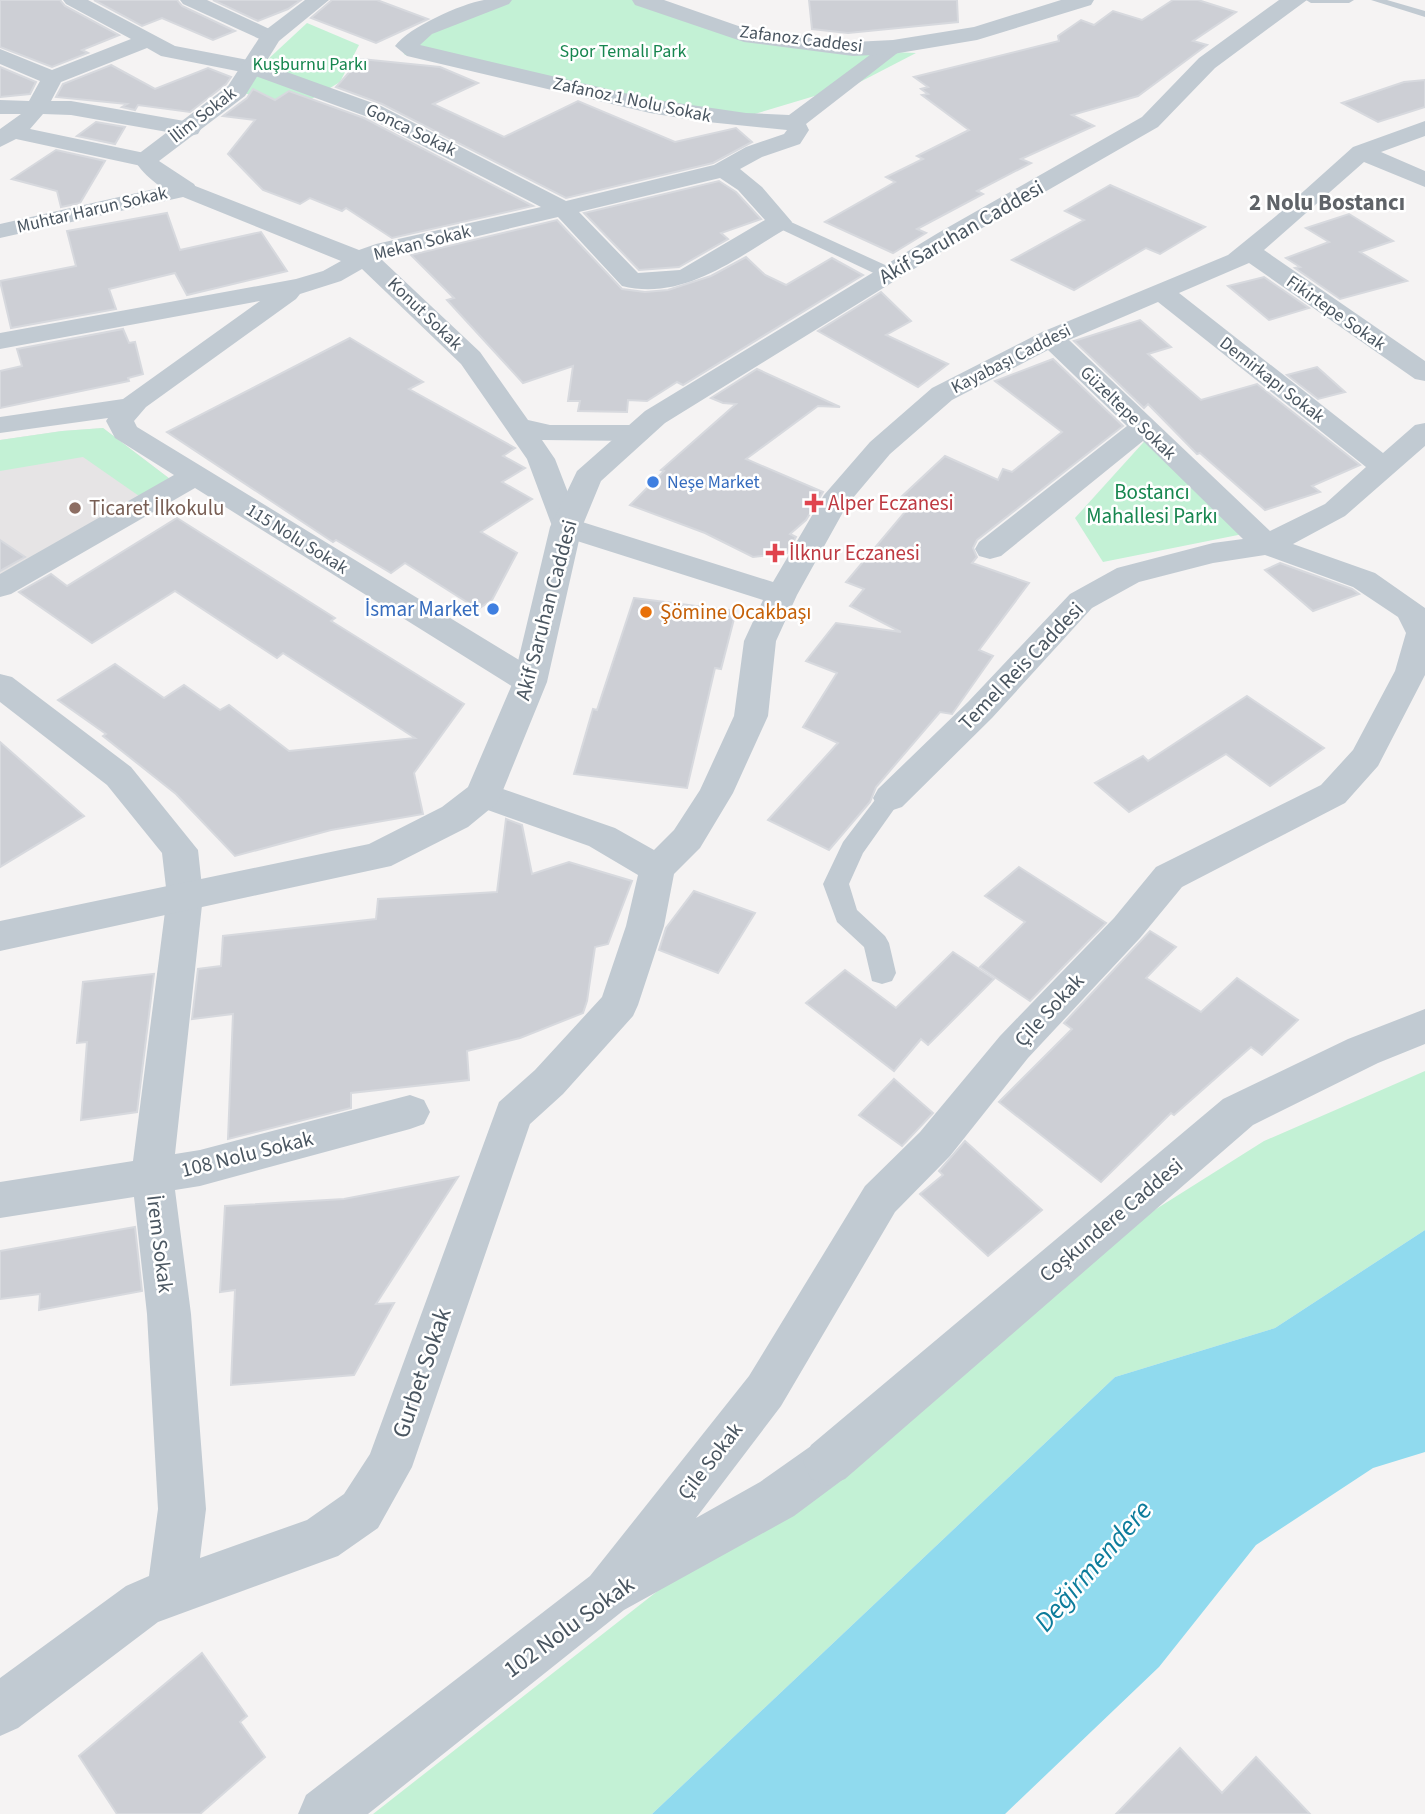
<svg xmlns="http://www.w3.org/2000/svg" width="1425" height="1814" font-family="'Source Sans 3',sans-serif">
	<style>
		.education { fill: #e6e4e5 }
		.green { fill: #c3f1d5 }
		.water { fill: #90daee }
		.building { fill: #cdcfd5; stroke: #d7d9de; stroke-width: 2 }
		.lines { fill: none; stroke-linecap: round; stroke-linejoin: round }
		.service { fill: #c1cad2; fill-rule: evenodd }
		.pedestrian { fill: #c1cad2; fill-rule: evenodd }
		.minor { fill: #c1cad2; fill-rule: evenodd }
		.tertiary { fill: #c1cad2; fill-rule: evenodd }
		.shop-dot { fill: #3f7fe0; stroke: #fff; stroke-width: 2.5 }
		.health-dot { fill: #e0444e; stroke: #fff; stroke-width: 2.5 }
		.education-dot { fill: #8d6e63; stroke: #fff; stroke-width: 2.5 }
		.food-dot { fill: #e8710a; stroke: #fff; stroke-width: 2.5 }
		.labels { text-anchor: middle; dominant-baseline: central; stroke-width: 5; stroke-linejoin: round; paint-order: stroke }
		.far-street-label { font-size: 18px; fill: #4a5661; stroke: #fff }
		.far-park-label { font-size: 18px; fill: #17864f; stroke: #fff }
		.far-shop-label { font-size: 18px; fill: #366cbe; stroke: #fff; text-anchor: start }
		.street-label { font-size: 21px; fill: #4a5661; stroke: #fff }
		.park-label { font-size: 21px; fill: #17864f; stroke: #fff }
		.health-label { font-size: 21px; fill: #be3a42; stroke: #fff; text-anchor: start }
		.education-label { font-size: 21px; fill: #785e54; stroke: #fff; text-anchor: start }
		.shop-label { font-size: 21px; fill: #366cbe; stroke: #fff; text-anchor: end }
		.food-label { font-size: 21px; fill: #c56008; stroke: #fff; text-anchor: start }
		.far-district-label { font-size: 23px; font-weight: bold; fill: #5f6368; stroke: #fff }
		.near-street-label { font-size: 24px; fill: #4a5661; stroke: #fff }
		.near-water-label { font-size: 28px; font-style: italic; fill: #0c7c9b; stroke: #fff }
	</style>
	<rect width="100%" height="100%" fill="#f5f3f3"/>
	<path class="education" d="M103 428 170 479 0 585V440L62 431Z"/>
	<g class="green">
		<path d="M493 0H633L798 48 916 53 858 83 748 116 670 109 479 61 405 55 397 44Z"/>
		<path d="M307 23 359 45 340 82 300 106 234 91Z"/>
		<path d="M103 428 170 479 152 505 83 457 0 471V440L62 431Z"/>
		<path d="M1151 434 1243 534 1103 562 1075 518Z"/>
		<path d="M1425 1071V1230L1275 1328 1115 1377 652 1814H373L1099 1245 1264 1141Z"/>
	</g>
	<path class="water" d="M1425 1230V1452L1373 1468 1256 1545 1159 1667 1005 1814H652L1115 1377 1275 1328Z"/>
	<g class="building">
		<path d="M0 0H60L65 6 119 35 82 50 88 53 52 67 0 47Z"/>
		<path d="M94 0H177L182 6 235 31 213 40 162 18 142 26Z"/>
		<path d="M213 0H301L288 9 258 21Z"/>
		<path d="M332 0H377L428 19 376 43 311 18Z"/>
		<path d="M809 0H957L958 22 848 33 812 29Z"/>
		<path d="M1173 0H1198L1236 12 1193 41 1207 45 1138 96 1072 115 1094 126 1021 159 1031 163 977 191 983 194 917 229 926 233 893 253 825 222 895 182 886 177 923 159 917 156 969 130 922 95 928 94 921 89 928 87 914 77 1059 41 1058 36 1081 20 1094 25 1113 11 1142 20Z"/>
		<path d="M361 59 440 67 478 83 433 104 504 137 578 101 675 142 736 128 752 142 713 163 566 198 382 104 336 87Z"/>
		<path d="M111 65 155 89 208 68 231 77 226 84 190 112 138 105 135 110 122 107 127 104 56 97 63 84Z"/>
		<path d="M0 67 36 82 30 94 0 97Z"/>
		<path d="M1425 80V107L1378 122 1342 103 1404 82Z"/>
		<path d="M253 89 275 100 289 91 364 118 533 206 392 238 346 208 342 211 310 198 300 204 263 190 228 154 255 120 223 116 247 98Z"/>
		<path d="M96 122 125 127 115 144 77 136Z"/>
		<path d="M56 150 105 161 80 203 61 207 57 191 12 179Z"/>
		<path d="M719 181 736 192 761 219 721 233 728 239 679 267 639 270 584 213Z"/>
		<path d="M1110 185 1205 227 1160 254 1146 248 1074 290 1012 260 1084 220 1065 211Z"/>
		<path d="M167 213 180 250 261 232 287 271 187 295 175 273 109 289 116 309 11 328 0 281 76 266 67 231Z"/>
		<path d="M1349 214 1393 241 1360 252 1407 281 1340 299 1295 268 1300 267 1286 258 1329 242 1306 228Z"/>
		<path d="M557 220 622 289 645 292 668 290 711 276 746 257 765 275 786 285 832 258 863 275 683 385 677 382 647 401 628 400 627 412 578 411 580 401H568L573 366 523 383 447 300 454 298 411 255Z"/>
		<path d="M1264 277 1309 308 1269 320 1228 286Z"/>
		<path d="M881 292 911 321 886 335 948 364 918 387 818 331Z"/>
		<path d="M1140 320 1171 347 1148 354 1201 400 1257 384 1360 465 1312 486 1320 492 1265 510 1200 453 1197 454 1148 404 1144 408 1074 341Z"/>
		<path d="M123 329 129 343 135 342 143 374 128 378 129 381 0 408V371L22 366 17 349Z"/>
		<path d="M350 338 423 382 409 389 515 448 503 456 525 468 502 482 532 499 481 532 517 553 492 600 478 609 405 563 391 573 336 540 333 542 167 432Z"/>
		<path d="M1053 359 1123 426 977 540 973 548 977 557 972 563 1029 583 979 650 993 656 952 714 940 712 876 787 870 802 829 850 768 820 838 743 803 727 837 673 806 661 836 623 901 632 850 606 864 589 846 582 910 506 897 501 945 456 998 480 1003 469 1012 472 1062 432 995 381Z"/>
		<path d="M1317 367 1345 392 1318 399 1287 375Z"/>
		<path d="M757 369 840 407 818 406 746 459 823 492 806 520 790 534 796 537 787 553 753 557 705 533 630 505 664 471 661 470 736 404 723 403 711 398Z"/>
		<path d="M177 518 335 618 331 621 464 704 414 773 423 814 331 830 235 856 176 794 103 736 106 734 58 700 115 664 164 698 184 685 220 710 229 705 289 751 415 738 283 653 277 658 175 591 92 643 19 592 51 574 67 586Z"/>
		<path d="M0 540 25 557 0 571Z"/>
		<path d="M1280 563 1352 589 1359 594 1313 611 1265 570Z"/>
		<path d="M634 598 736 611 721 669 715 668 687 788 574 774 593 709 597 710Z"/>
		<path d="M1247 696 1324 748 1270 786 1226 754 1129 812 1095 783 1143 756 1148 761Z"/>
		<path d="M0 742 84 816 0 867Z"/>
		<path d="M506 819 522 825 532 874 569 862 632 881 608 944 595 947 587 1001 583 1013 520 1038 467 1051 469 1080 351 1093V1108L228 1139 233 1014 192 1019 198 969 221 966 223 936 376 919 378 899 497 892Z"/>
		<path d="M1019 867 1106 923 1030 1001 980 967 1025 922 985 896Z"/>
		<path d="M694 891 755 913 718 973 659 950 666 928Z"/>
		<path d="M1150 931 1176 947 1146 978 1201 1012 1237 978 1298 1020 1262 1055 1251 1047 1174 1115 1171 1113 1101 1182 999 1102 1072 1029 1064 1023Z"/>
		<path d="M953 952 994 979 928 1045 921 1039 894 1071 806 1003 845 970 896 1008Z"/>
		<path d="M154 974 137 1112 81 1120 87 1042 77 1043 83 982Z"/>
		<path d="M894 1079 933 1113 902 1146 859 1115Z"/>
		<path d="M965 1141 1042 1210 988 1256 920 1194 943 1175 939 1171Z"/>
		<path d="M458 1177 376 1304 394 1303 354 1375 231 1385 235 1290 220 1292 225 1206 344 1199Z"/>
		<path d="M135 1227 142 1291 39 1310 40 1294 0 1299V1251Z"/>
		<path d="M202 1653 247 1716 240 1722 265 1757 200 1814H117L79 1756Z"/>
		<path d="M1180 1748 1222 1793 1256 1757 1310 1814H1116Z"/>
	</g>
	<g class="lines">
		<g class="service">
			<path d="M1306 0H1354L1349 3H1311Z"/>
			<path d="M1371 0H1387L1425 11V17Z"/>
		</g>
		<g class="pedestrian">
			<path d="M780 217 894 269 897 273 888 278 882 277 774 226 771 222 774 218Z"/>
			<path d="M890 789 899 792 902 798 863 853 849 884 857 910 885 936 889 943 896 973 892 981 882 984 872 981 864 947 837 922 823 884 843 842 881 792Z"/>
		</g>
		<g class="minor">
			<path d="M63 0H88L175 46 259 62 381 106 566 201 714 165 746 147 784 134 787 130 698 121 650 113 407 56 395 46C409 27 461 4 484 0 493 0 503 0 512 0L509 4 432 34 420 45 650 99 746 113 789 115 886 43H900L904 47 900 51 806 124 809 130 800 144 762 157 740 169 762 187 792 222 789 227C739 256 684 302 622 286L558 217 381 259 480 352 528 420 550 425H637L647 427 651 433 647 439 637 441 542 440 555 459 579 521 773 582 824 495 870 442 932 388 1042 332 1228 255 1276 216 1353 147 1425 121V136L1381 152 1425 171V187L1364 162 1264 250 1425 361V381L1415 379 1249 263 1179 293 1383 453 1415 425 1425 423V446L1345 516 1293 544 1375 573 1425 608V675L1378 766 1345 803 1182 887 1140 938 1028 1058 950 1156 895 1212 781 1406 696 1518 760 1482 811 1446 828 1439 845 1446 851 1462 845 1478 794 1516 624 1610 368 1814H298L306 1795 590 1576 749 1376 865 1186 920 1132 1000 1036 1114 918 1156 867 1321 785 1353 750 1395 671 1406 633 1398 617 1353 587 1265 555 1213 563 1139 582 1092 608 992 718 902 807 890 811 878 807 873 798 878 789 968 702 1070 594 1117 568 1213 543 1243 539 1143 441 1001 556 990 559 979 556 975 549 979 542 1127 426 1048 350 952 400 890 454 847 505 797 595 776 641 768 716 733 793 700 848 674 874 664 926 638 1005 633 1016 563 1094 530 1124 412 1467 378 1528 338 1556 158 1622 18 1728 0 1736V1678L126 1586 149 1576 158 1509 147 1314 134 1197 0 1218V1182L133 1161 167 896 162 853 107 785 0 702V674L12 677 131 767 198 850 203 896 175 1154 200 1150 410 1095 424 1100 430 1112 424 1124 410 1129 200 1186 175 1190 191 1314 206 1509 200 1558 307 1520 344 1494 370 1454 499 1102 535 1070 602 997 626 926 638 875 589 846 471 804 466 795 471 786 483 782 615 828 654 850 674 830 700 790 734 716 744 641 763 600 555 534 527 459 461 364 362 269 341 281 300 294 296 299 146 407 134 421 137 427 542 674 546 682 542 690 530 693 518 690 195 488 11 594 0 597V574L174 475 115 438 106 421 108 418 0 433V417L123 399 260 301 0 349V333L296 279 323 271 341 261 183 197 0 238V224L185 182 359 250 376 244 541 207 365 116 247 73 161 56 147 48 61 82 51 101H71L190 122 198 124 201 129 198 134 190 136 71 115 43 114 30 129 154 155 158 160 154 165 146 167 16 139 0 147V129L21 114H0V100L29 101 40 81 0 64V49L52 70 131 39 66 4ZM720 178 738 190 765 220 680 270 638 273 579 212ZM1158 302 1366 467 1325 504 1270 531 1069 340Z"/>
			<path d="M180 0H207L278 33 281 37 278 41H264L183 4Z"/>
		</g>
		<g class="tertiary">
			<path d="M305 0H329L279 41 245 96 159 161 194 184 197 189 194 194C171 200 146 178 134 160L137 155 228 86 263 32Z"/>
			<path d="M632 0H664L747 29 853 42 893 40 974 27 1061 0H1094L1091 5 977 40 893 54 853 56 744 42 635 5Z"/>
			<path d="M1279 0H1307L1215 68 1158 127 956 243 665 423 601 481 582 527 547 682 501 795 496 804 468 827 391 866 0 951V921L369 844 442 807 468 787 513 682 550 527 577 471 645 411 938 233 1142 117 1199 58Z"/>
			<path d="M1425 1009V1044L1378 1063 1253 1125 845 1479 828 1486 811 1479 803 1462 811 1445 1223 1099 1348 1039Z"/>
		</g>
	</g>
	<g class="shop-dot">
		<circle cx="653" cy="482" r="7"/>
		<circle cx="493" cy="609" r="7"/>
	</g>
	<g class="health-dot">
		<path d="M810.5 492.5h7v7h7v7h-7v7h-7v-7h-7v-7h7z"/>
		<path d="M771.5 542.5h7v7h7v7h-7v7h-7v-7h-7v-7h7z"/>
	</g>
	<circle class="education-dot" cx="75" cy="508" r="7"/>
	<circle class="food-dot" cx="646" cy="612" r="7"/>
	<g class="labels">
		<g class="far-street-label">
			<text transform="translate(801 39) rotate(7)">Zafanoz Caddesi</text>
			<text transform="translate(632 100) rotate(12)">Zafanoz 1 Nolu Sokak</text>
			<text transform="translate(203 115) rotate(-38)">İlim Sokak</text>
			<text transform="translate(411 130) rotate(26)">Gonca Sokak</text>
			<text transform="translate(92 210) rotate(-13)">Muhtar Harun Sokak</text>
			<text transform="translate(422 243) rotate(-14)">Mekan Sokak</text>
			<text transform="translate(1336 313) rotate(35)">Fikirtepe Sokak</text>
			<text transform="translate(425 314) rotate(44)">Konut Sokak</text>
			<text transform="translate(1011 359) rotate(-27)">Kayabaşı Caddesi</text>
			<text transform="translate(1272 380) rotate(38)">Demirkapı Sokak</text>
			<text transform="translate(1128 413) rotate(44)">Güzeltepe Sokak</text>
			<text transform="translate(297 539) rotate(32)">115 Nolu Sokak</text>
		</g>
		<g class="far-park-label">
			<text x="623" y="51">Spor Temalı Park</text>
			<text x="310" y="64">Kuşburnu Parkı</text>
		</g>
		<g class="far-shop-label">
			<text x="667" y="482">Neşe Market</text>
		</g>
		<g class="street-label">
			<text transform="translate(961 232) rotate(-30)">Akif Saruhan Caddesi</text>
			<text transform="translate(546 610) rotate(-75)">Akif Saruhan Caddesi</text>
			<text transform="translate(1021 666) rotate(-46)">Temel Reis Caddesi</text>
			<text transform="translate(1049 1010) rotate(-47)">Çile Sokak</text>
			<text transform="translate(247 1154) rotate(-14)">108 Nolu Sokak</text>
			<text transform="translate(1111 1220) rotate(-40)">Coşkundere Caddesi</text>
			<text transform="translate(160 1244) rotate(83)">İrem Sokak</text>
			<text transform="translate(710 1461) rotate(-52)">Çile Sokak</text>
		</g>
		<g class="park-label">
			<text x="1152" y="492">Bostancı<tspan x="1152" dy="24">Mahallesi Parkı</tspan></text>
		</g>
		<g class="health-label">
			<text x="828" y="503">Alper Eczanesi</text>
			<text x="789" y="553">İlknur Eczanesi</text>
		</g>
		<g class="education-label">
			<text x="89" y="508">Ticaret İlkokulu</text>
		</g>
		<g class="shop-label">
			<text x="479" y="609">İsmar Market</text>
		</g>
		<g class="food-label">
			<text x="660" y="612">Şömine Ocakbaşı</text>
		</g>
		<g class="far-district-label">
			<text x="1327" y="202">2 Nolu Bostancı</text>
		</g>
		<g class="near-street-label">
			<text transform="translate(422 1373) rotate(-71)">Gurbet Sokak</text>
			<text transform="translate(569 1627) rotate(-36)">102 Nolu Sokak</text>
		</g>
		<g class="near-water-label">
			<text transform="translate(1093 1566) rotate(-49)">Değirmendere</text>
		</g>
	</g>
</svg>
